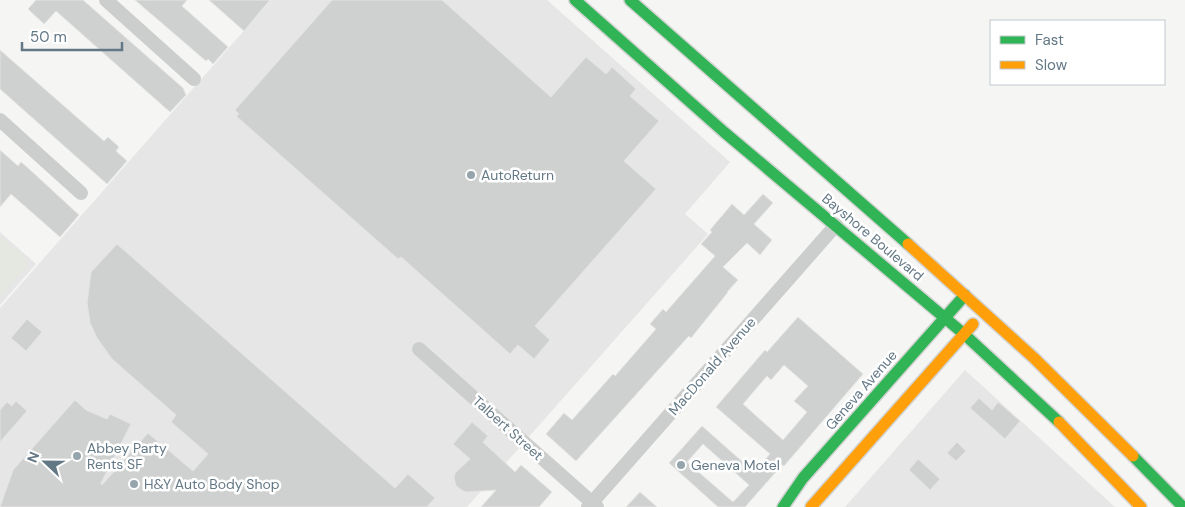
<svg xmlns="http://www.w3.org/2000/svg" width="1185" height="507" font-family="'DM Sans',sans-serif">
	<style>
		.built { fill: #e5e6e5 }
		.green { fill: #e4e8e1 }
		.building { fill: #cfd1d1; stroke: #e4e4e3; fill-rule: evenodd }
		.lines { fill: none; stroke-linecap: round; stroke-linejoin: round }
		.fast-casing { stroke: #d2d3d2; stroke-width: 14 }
		.slow-casing { stroke: #d2d3d2; stroke-width: 14 }
		.street { stroke: #cccece; stroke-width: 14 }
		.fast { stroke: #30b455; stroke-width: 11 }
		.slow { stroke: #ff9f0a; stroke-width: 11 }
		.poi-dot { fill: #96a4ac; stroke: #fff; stroke-width: 2 }
		.labels { text-anchor: middle; dominant-baseline: central; stroke-width: 5; stroke-linejoin: round; paint-order: stroke }
		.poi-label { font-size: 14px; fill: #637885; stroke: #fff; text-anchor: start }
		.street-label { font-size: 14px; fill: #637885; stroke: #fff }
	</style>
	<rect width="100%" height="100%" fill="#f5f5f3"/>
	<g class="built">
		<path d="M271 0H547L730 162 685 214 708 234 467 507H0V308Z"/>
		<path d="M0 232 36 264 0 305Z"/>
		<path d="M965 370 1115 507H845Z"/>
	</g>
	<path class="green" d="M0 236 27 259V266L0 297Z"/>
	<g class="building">
		<path d="M36 0H83L183 88 186 95 170 112 56 11 44 24 28 9Z"/>
		<path d="M135 0H187L182 6 228 47 213 64 208 59 206 61Z"/>
		<path d="M209 0H270L244 31Z"/>
		<path d="M332 0H442L551 97 586 57 606 74 612 67 636 89 630 96 659 121 624 161 656 189 535 326 550 340 534 359 518 345 510 354 401 257 398 259 236 116 239 114 235 110Z"/>
		<path d="M0 50 104 141 108 137 119 147 116 151 127 161 107 184 0 89Z"/>
		<path d="M0 150 18 166 21 162 28 168 79 215 60 237 11 194 0 207Z"/>
		<path d="M763 194 773 203 754 224 772 240 760 255 747 243 723 267 738 280 727 292H728L691 338 689 336 687 338 576 461 546 434 564 413 572 420 613 374 615 376 656 329 650 324 663 309 666 312 715 256 701 244 712 232 710 230 732 204 744 215Z"/>
		<path d="M117 244 395 488 408 474 435 498 427 507H0L13 470 75 400 86 410 107 419 110 414 131 424 101 483 102 485 148 433 193 471 208 454 171 422 176 415 112 359 97 338 90 323 87 303 91 272Z"/>
		<path d="M798 317 863 374 784 466 782 465 745 507H718L669 463 702 426 754 472 770 454 716 407 765 350 767 352ZM784 365 808 386 794 401 807 412 783 440 743 404 767 376 771 380ZM703 444 749 485 733 502 687 462Z"/>
		<path d="M27 319 42 332 26 351 11 338Z"/>
		<path d="M979 398 992 410 998 402 1020 421 1005 439 970 408Z"/>
		<path d="M16 401 27 411 0 442V410L7 402 12 406Z"/>
		<path d="M472 422 488 436 483 442 515 472 521 465 552 492 539 507H481L496 490 467 492 463 491 456 486 454 478 455 473 470 459 453 444Z"/>
		<path d="M957 442 966 451 956 461 947 453Z"/>
		<path d="M918 459 940 479 930 490 909 470Z"/>
		<path d="M640 492 657 507H626Z"/>
	</g>
	<g class="lines">
		<defs>
			<g id="fast">
				<path d="M575 0 724 132 964 334 1059 422"/>
				<path d="M630 0 908 244"/>
				<path d="M1133 456 1183 507"/>
				<path d="M783 507 803 478 965 295"/>
			</g>
			<g id="slow">
				<path d="M908 244 1034 358 1133 456"/>
				<path d="M1059 422 1141 507"/>
				<path d="M811 507 973 324"/>
			</g>
		</defs>
		<use href="#fast" class="fast-casing"/>
		<use href="#slow" class="slow-casing"/>
		<g class="street">
			<path d="M106 0 194 79"/>
			<path d="M0 120 81 193"/>
			<path d="M419 349 597 507"/>
			<path d="M588 507 836 225"/>
		</g>
		<use href="#fast" class="fast"/>
		<use href="#slow" class="slow"/>
	</g>
	<g class="poi-dot">
		<circle cx="471" cy="175" r="5"/>
		<circle cx="77" cy="456" r="5"/>
		<circle cx="681" cy="465" r="5"/>
		<circle cx="134" cy="484" r="5"/>
	</g>
	<g class="labels">
		<g class="poi-label">
			<text x="481" y="175">AutoReturn</text>
			<text x="87" y="448">Abbey Party<tspan x="87" dy="16">Rents SF</tspan></text>
			<text x="691" y="465">Geneva Motel</text>
			<text x="144" y="484">H&amp;Y Auto Body Shop</text>
		</g>
		<g class="street-label">
			<text transform="translate(873 237) rotate(40)">Bayshore Boulevard</text>
			<text transform="translate(712 366) rotate(-49)">MacDonald Avenue</text>
			<text transform="translate(861 390) rotate(-49)">Geneva Avenue</text>
			<text transform="translate(508 428) rotate(42)">Talbert Street</text>
		</g>
	</g>
	<rect x="990" y="20" width="175" height="65" fill="#ffffff" stroke="#c1c9ce"/>
	<rect x="1000" y="36" width="25" height="8" fill="#30b455" stroke="#c1c9ce"/>
	<text x="1035" y="45" font-size="15" fill="#637885">Fast</text>
	<rect x="1000" y="61" width="25" height="8" fill="#ff9f0a" stroke="#c1c9ce"/>
	<text x="1035" y="70" font-size="15" fill="#637885">Slow</text>
	<g transform="translate(45 462) rotate(292)" stroke="#ffffff" stroke-width="4" paint-order="stroke">
	<path d="M0-4L9 19L0 12L-9 19Z" fill="#637885"/>
	<text y="-8" font-size="14" font-weight="bold" text-anchor="middle" fill="#637885">N</text>
	</g>
	<path d="M22 42v8h100v-8" fill="none" stroke="#637885" stroke-width="2.5"/>
	<text x="30" y="42" font-size="15" fill="#637885" stroke="#ffffff" stroke-width="4" paint-order="stroke">50 m</text>
</svg>
